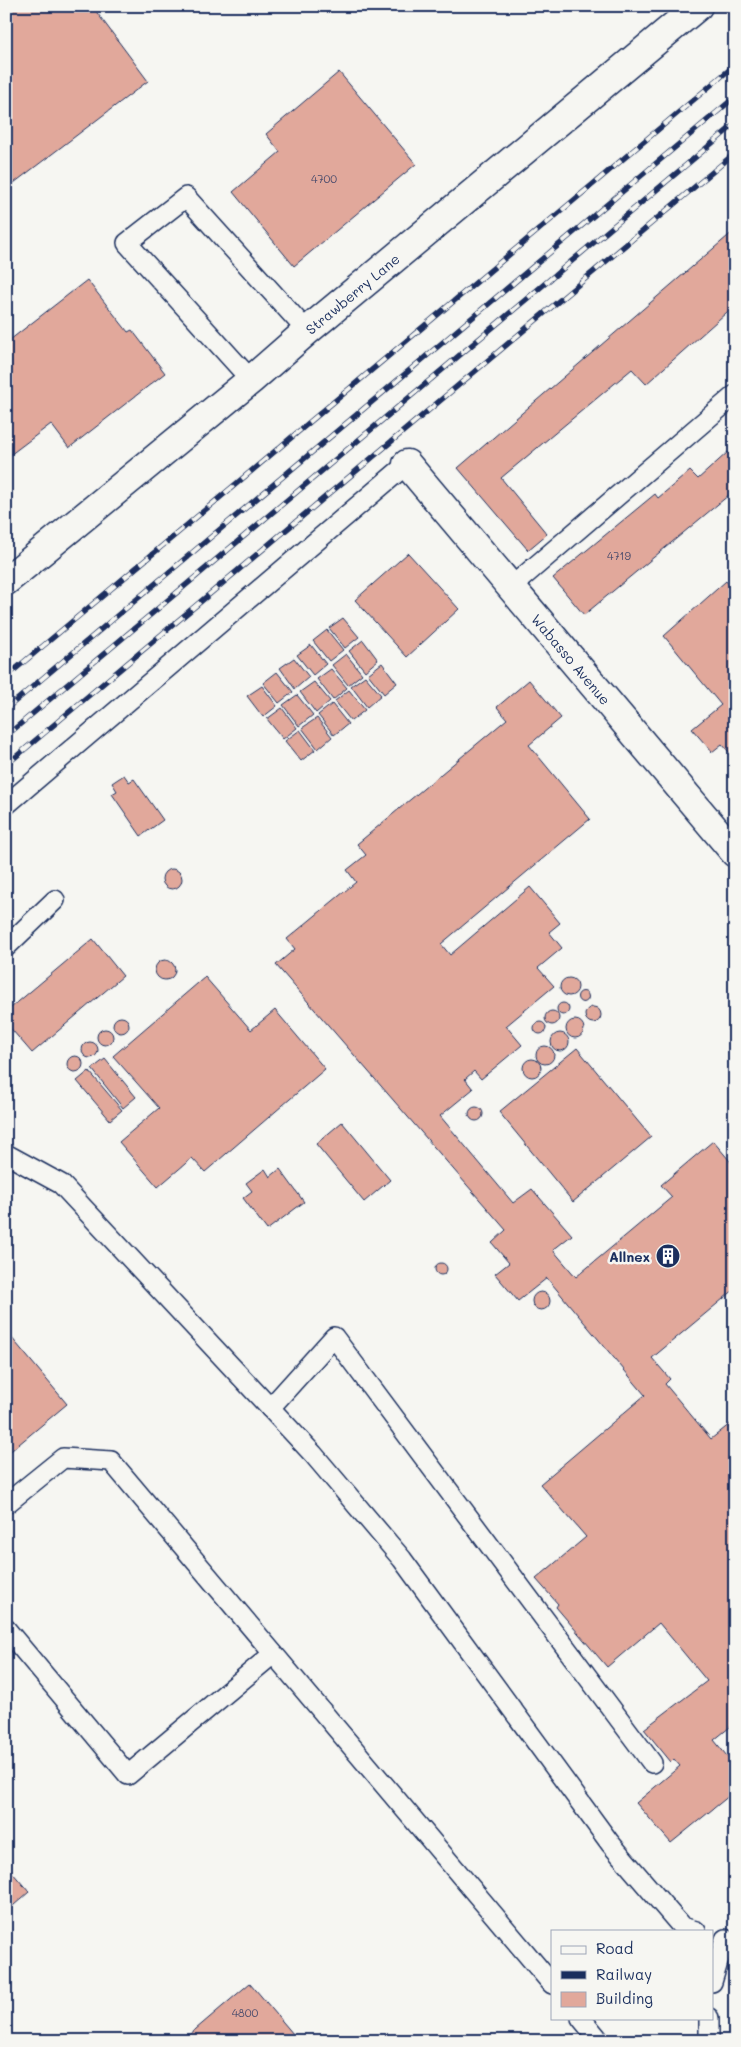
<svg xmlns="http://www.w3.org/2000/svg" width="741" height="2047" font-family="Mali,sans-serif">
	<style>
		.building { fill: #e1a89b; stroke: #1b2f5e }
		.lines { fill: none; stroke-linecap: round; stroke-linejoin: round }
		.lane-casing { stroke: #1b2f5e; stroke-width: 22 }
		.street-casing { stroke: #1b2f5e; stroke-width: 31 }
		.lane { stroke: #f6f6f2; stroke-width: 19 }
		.street { stroke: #f6f6f2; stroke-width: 28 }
		.rail-casing { stroke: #1b2f5e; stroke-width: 5.5 }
		.rail { stroke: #f6f6f2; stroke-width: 4; stroke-dasharray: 11; stroke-linecap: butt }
		.labels { text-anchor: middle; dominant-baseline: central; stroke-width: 5; stroke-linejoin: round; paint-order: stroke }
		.number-label { font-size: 11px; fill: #4c4d6d }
		.street-label { font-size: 14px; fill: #1b2f5e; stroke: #f6f6f2 }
		.poi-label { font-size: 14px; font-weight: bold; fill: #1b2f5e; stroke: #f6f6f2; text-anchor: end }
	</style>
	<rect width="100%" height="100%" fill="#f6f6f2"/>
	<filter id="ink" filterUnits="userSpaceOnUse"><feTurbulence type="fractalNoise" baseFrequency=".02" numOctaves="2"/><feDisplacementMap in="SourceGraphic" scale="10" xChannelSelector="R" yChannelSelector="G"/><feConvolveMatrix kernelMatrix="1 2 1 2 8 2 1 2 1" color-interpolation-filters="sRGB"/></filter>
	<g filter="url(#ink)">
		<g class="building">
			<path d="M6 6H92L148 81 6 189Z"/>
			<path d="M339 72 416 164 294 266 233 192 280 152 266 134Z"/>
			<path d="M735 230V305L646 384 632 369 501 478 547 534 528 550 458 468Z"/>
			<path d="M87 280 128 332 132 330 165 373 69 448 51 424 6 458V343Z"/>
			<path d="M728 452 735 461V490L584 615 553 578 655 494 658 498 690 471 698 479Z"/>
			<path d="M408 553 459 609 407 657 355 600Z"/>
			<path d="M726 581 732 588 735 586V750L730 753 722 744 712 752 692 729 721 705 664 636Z"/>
			<path d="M343 618 359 637 345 648 329 628Z"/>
			<path d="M327 630 343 650 329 661 313 641Z"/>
			<path d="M363 640 378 660 365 671 349 651Z"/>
			<path d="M311 645 326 664 313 675 297 655Z"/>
			<path d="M346 654 362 674 348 685 332 665Z"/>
			<path d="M294 658 309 677 295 689 280 668Z"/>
			<path d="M382 663 397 683 384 694 368 674Z"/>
			<path d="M331 669 347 688 333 700 317 679Z"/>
			<path d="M277 672 293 692 279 703 263 683Z"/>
			<path d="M365 676 381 695 367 707 351 686Z"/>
			<path d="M529 680 561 718 529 745 590 819 441 944 450 955 530 887 560 923 549 932 562 948 538 968 554 986 506 1026 522 1045 481 1079 474 1071 465 1079 473 1089 440 1116 513 1203 532 1189 572 1235 553 1250 576 1277 672 1197 661 1185 713 1141 735 1167V1289L652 1358 670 1379 665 1384 711 1439 735 1420V1723L714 1740 735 1766V1791L671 1843 636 1803 680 1766 674 1759 671 1762 644 1729 707 1681 659 1623 607 1667 556 1607 558 1604 536 1579 586 1537 540 1484 645 1395 547 1278 518 1301 495 1274 509 1263 492 1243 506 1230 276 965 295 949 287 939 356 882 347 870 366 855 357 844 507 719 497 707Z"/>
			<path d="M314 682 330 701 316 713 300 692Z"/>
			<path d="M262 686 277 706 263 717 247 696Z"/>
			<path d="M349 690 365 710 351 721 335 701Z"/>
			<path d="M297 695 313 715 299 726 283 705Z"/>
			<path d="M332 704 348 724 334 735 318 715Z"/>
			<path d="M282 708 297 728 283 739 267 719Z"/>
			<path d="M317 718 332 737 318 749 302 728Z"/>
			<path d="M300 730 315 750 301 761 285 741Z"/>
			<path d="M124 775 129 782 134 779 163 820 141 836 112 794 117 791 112 783Z"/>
			<circle cx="172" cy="879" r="10"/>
			<path d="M93 939 123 976 32 1053 6 1023V1012Z"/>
			<circle cx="165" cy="970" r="10"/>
			<path d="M205 977 251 1030 275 1010 325 1069 205 1172 192 1158 158 1187 119 1142 159 1108 113 1056Z"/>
			<circle cx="569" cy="987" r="9"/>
			<circle cx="583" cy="997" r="5.5"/>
			<circle cx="563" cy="1009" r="6"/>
			<circle cx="593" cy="1015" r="8"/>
			<circle cx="552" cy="1018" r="7"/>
			<circle cx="121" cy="1025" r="8"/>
			<circle cx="575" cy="1029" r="9"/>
			<circle cx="540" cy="1028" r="6"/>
			<circle cx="105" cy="1037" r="8"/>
			<circle cx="560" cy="1042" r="9"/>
			<circle cx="90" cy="1050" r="8"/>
			<circle cx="545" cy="1055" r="9"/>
			<path d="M577 1048 651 1137 573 1202 499 1112Z"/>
			<circle cx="75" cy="1064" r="8"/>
			<path d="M105 1059 136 1097 123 1108 92 1069Z"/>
			<circle cx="532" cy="1068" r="9"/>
			<path d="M89 1071 122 1110 110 1120 77 1081Z"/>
			<circle cx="476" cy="1114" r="7"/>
			<path d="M342 1122 390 1180 364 1202 316 1144Z"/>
			<path d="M265 1169 270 1177 280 1169 304 1202 267 1230 243 1198 252 1191 246 1183Z"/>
			<circle cx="441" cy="1269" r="6"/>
			<circle cx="541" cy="1301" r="9"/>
			<path d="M6 1331 67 1404 6 1455Z"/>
			<path d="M6 1865 29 1892 6 1912Z"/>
			<path d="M250 1983 299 2041H182Z"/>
		</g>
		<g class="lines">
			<defs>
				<g id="lane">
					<path d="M251 380 127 243 186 197 307 331"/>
					<path d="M510 588 735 395"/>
					<path d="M6 805 407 464"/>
					<path d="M6 947 55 900"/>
					<path d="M6 1154 61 1184 313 1454 402 1559 610 1843 682 1927 696 1931"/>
					<path d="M270 1408 334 1337 652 1763"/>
					<path d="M6 1504 63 1458 111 1461 552 1984"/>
					<path d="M6 1629 128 1775 273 1654"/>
					<path d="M712 1982 725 1939"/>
					<path d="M581 2018 600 2041"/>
					<path d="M709 2041V2018"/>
				</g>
				<g id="street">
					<path id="s1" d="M407 464 735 853"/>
					<path id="s2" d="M6 581 251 380 307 331 698 6"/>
				</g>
			</defs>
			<use href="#lane" class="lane-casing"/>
			<use href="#street" class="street-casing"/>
			<use href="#lane" class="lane"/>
			<use href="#street" class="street"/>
			<defs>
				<g id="rail">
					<path d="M6 677 735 65"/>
					<path d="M6 709 735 97"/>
					<path d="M6 736 735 124"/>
					<path d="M6 765 735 153"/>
				</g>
			</defs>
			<use href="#rail" class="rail-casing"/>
			<use href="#rail" class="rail"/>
		</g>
	</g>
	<defs>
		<symbol id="building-disc" viewBox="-11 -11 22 22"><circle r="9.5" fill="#1b2f5e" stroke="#f6f6f2"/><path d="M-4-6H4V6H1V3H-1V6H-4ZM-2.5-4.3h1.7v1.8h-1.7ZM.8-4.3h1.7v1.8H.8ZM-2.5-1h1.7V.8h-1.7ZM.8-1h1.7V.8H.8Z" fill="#fff"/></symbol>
	</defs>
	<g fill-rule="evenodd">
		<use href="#building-disc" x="654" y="1242" width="28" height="28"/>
	</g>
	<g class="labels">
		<g class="number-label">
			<text x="324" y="178">4700</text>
			<text x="619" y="555">4719</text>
			<text x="245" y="2012">4800</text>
		</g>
		<g class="street-label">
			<text stroke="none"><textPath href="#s2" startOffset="450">Strawberry Lane</textPath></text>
			<text stroke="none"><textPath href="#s1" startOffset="255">Wabasso Avenue</textPath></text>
		</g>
		<g class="poi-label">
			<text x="650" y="1256">Allnex</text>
		</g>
	</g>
	<rect width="741" height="2047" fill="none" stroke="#f6f6f2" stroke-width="25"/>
	<rect x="12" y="12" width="716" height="2022" fill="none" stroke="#1b2f5e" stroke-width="2" filter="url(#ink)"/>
	<rect x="551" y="1930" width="162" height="90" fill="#f6f6f2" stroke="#9ea6b7"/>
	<rect x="561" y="1946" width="25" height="8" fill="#f6f6f2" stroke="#9ea6b7"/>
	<text x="596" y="1954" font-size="15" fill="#1b2f5e">Road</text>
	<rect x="561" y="1971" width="25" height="8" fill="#1b2f5e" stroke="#9ea6b7"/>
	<text x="596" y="1980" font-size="15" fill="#1b2f5e">Railway</text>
	<rect x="561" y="1992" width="25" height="15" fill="#e1a89b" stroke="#9ea6b7"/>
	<text x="596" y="2004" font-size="15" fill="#1b2f5e">Building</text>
</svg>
